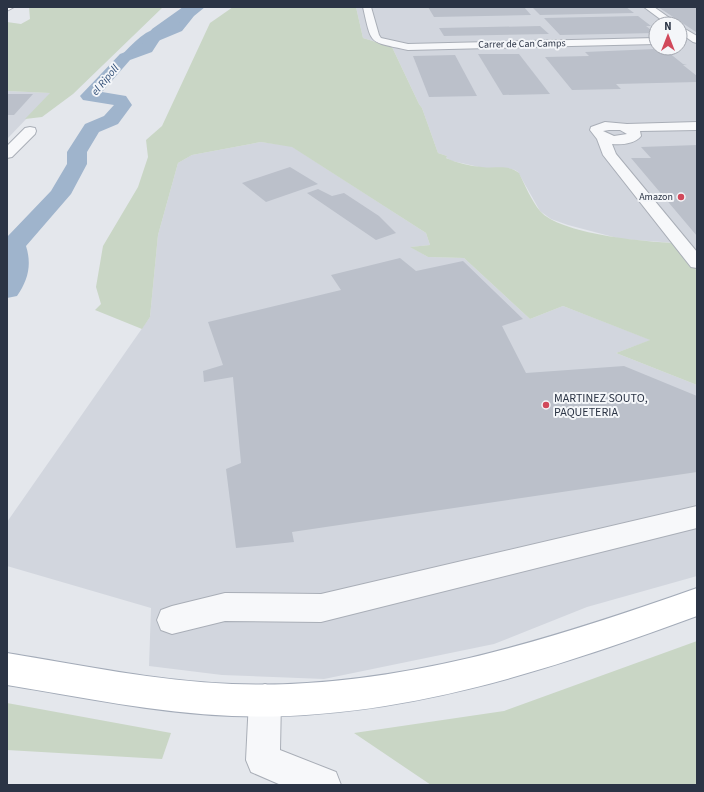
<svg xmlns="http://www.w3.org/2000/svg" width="704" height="792" font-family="'Source Sans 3',sans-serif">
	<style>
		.built { fill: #d2d6de; fill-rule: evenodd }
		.green { fill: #c9d6c5 }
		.water { fill: #9fb4cc }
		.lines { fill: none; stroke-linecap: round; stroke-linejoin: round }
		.river { fill: #9fb4cc; fill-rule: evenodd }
		.building { fill: #bbc0ca }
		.minor-casing { stroke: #a9aeb7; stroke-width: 2 }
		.major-casing { stroke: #a3abb8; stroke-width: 2 }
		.minor { fill: #f7f8fa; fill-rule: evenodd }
		.major { fill: #fff; fill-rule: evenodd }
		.poi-dot { fill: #d1495b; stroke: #f4f6f9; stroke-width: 1.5 }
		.labels { text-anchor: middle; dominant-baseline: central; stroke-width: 4; stroke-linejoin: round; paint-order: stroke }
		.far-street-label { font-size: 10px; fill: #2b3445; stroke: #f4f6f9 }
		.far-poi-label { font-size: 10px; fill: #2b3445; stroke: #f4f6f9; text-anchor: end }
		.far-water-label { font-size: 11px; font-style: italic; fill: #34527a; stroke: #f4f6f9 }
		.poi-label { font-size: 12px; fill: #2b3445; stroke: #f4f6f9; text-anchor: start }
	</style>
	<rect width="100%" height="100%" fill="#e4e7ec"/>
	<g class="built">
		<path d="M356 7H697V271L676 243 621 239 568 225 551 219 540 211 518 172 515 170 507 168H483L466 164 452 161 445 157 447 156 438 153 422 108 419 104 392 47 363 38ZM656 24H680V48H656Z"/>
		<path d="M7 91 51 93 7 139Z"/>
		<path d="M261 142 291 146 426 233 430 245 411 247 428 257 464 258 530 319 563 306 651 340 616 353 697 385V576L587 607 494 644 324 679 222 675 149 666 151 608 7 566V522L150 317 158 235 178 163 192 155Z"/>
	</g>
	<g class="green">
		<path d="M29 7H163L73 94 42 117 25 119 50 93 7 91V22L21 24 30 19Z"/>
		<path d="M233 7H356L363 38 392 47 419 104 422 108 438 153 447 156 446 158C457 163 470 166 482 167 495 169 509 164 519 173 525 185 531 200 540 211 560 234 645 242 676 243L697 271V385L616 353 650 340 563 306 530 319 464 258 428 257 410 247 430 245 426 233 292 147 261 142 192 155 178 163 158 235 150 317 142 329 95 310 101 304 96 287 103 246 138 187 148 157 146 140 162 126 210 23Z"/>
		<path d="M697 641V785H431L354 733 504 711Z"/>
		<path d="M7 703 171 733 162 759 7 750Z"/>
	</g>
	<path class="water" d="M191 7H205L194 16 182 31 158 41C150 55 142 51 129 57 121 60 116 69 111 75L107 74C117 60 131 43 146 33 153 29 161 26 168 22 176 16 182 10 191 7Z"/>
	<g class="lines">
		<path class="river" d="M183 7H202C199 12 192 11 188 17L163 35 152 52 130 60 102 92 126 96 132 105 118 124 99 132 87 152V164L71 194 26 246C32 265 28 280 17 296L7 298V237L51 191 67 164V152L85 124 104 116 114 105 83 100 80 96 120 54 141 46 152 29Z"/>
	</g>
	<g class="building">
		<path d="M428 7H524L531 15 434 17Z"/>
		<path d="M532 7H626L634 13 540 15Z"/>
		<path d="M658 7H697V33L696 32Z"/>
		<path d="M638 16 651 26H646L655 33 560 35 544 18Z"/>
		<path d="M540 26 549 34 444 36 439 28Z"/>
		<path d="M655 49 668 52 683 64H687L683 65 697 76V82L616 84 621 89 572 90 545 57 589 56 585 52Z"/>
		<path d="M478 54H519L550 94 503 95Z"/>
		<path d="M455 55 477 96 429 97 413 56Z"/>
		<path d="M7 94H33L14 115H7Z"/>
		<path d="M697 145V236L631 158H651L641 147Z"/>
		<path d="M290 167 318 184 266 202 242 183Z"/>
		<path d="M318 189 332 196 344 193 379 216 396 233 376 240 307 193Z"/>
		<path d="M400 258 416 271 463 261 523 319 502 326 526 373 624 366 697 396V472L292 532 294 542 236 548 226 469 241 463 233 377 204 382 203 371 223 365 208 322 341 290 331 275Z"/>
	</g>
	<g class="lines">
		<defs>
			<g id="minor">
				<path d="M7 7H14L7 11Z"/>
				<path d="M363 7H371L379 35 381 38 408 44 656 38V44L408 50C369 41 372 47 363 7Z"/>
				<path d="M644 7H654L678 24H667Z"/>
				<path d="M680 26 697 36V43L693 42 680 33Z"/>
				<path d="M605 122 627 124 697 122V130L640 131 641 136C635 144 621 145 612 144L616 154 697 252V268L691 267 603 155 597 139 590 130 591 127ZM609 130H620L627 134 614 136 603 131Z"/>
				<path d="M30 127 35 128 36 131 35 134 12 157 7 158V146L25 128Z"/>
				<path d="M697 506V528L321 622 225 621 172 634 161 630 157 620 161 610 172 606 225 593 321 594Z"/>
				<path d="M265 684 276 689 281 700 280 750 336 772 341 785H281L251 772 246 760 249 700 254 689Z"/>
			</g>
			<path id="major" d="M697 588V616C547 671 394 722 232 716 156 713 81 697 7 685V653C81 665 156 681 232 684 392 690 547 641 697 588Z"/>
		</defs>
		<use href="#minor" class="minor-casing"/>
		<use href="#major" class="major-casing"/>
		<use href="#minor" class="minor"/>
		<use href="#major" class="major"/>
	</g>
	<g class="poi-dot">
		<circle cx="681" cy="197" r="4"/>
		<circle cx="546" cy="405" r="4"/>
	</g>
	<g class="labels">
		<g class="far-street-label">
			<text transform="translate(522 44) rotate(-1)">Carrer de Can Camps</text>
		</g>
		<g class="far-poi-label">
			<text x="673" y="197">Amazon</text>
		</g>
		<g class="far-water-label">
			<text transform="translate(105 80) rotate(-50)">el Ripoll</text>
		</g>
		<g class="poi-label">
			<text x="554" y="398">MARTINEZ SOUTO,<tspan x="554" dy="14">PAQUETERIA</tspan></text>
		</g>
	</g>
	<rect width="704" height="792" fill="none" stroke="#2b3445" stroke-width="16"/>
	<g transform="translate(668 36)"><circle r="19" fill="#f4f6f9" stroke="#a4a8b1"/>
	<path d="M0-3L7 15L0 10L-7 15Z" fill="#d1495b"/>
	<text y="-6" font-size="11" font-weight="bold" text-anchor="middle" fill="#2b3445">N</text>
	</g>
</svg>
